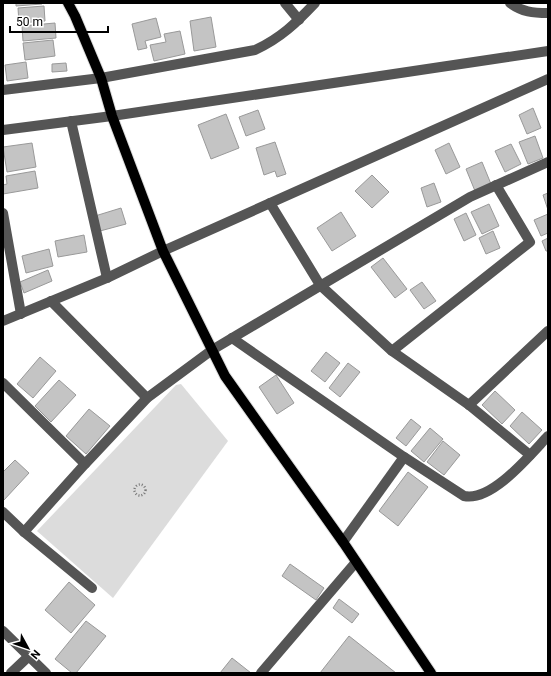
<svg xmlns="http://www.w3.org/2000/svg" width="551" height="676" font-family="Roboto,sans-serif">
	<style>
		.green { fill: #dcdcdc }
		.building { fill: #c4c4c4; stroke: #999 }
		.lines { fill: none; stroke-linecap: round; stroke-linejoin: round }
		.major-casing { stroke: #dbdbdb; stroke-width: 12 }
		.path { stroke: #777; stroke-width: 2.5; stroke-dasharray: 1 2; stroke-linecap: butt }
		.minor { stroke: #555; stroke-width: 10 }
		.major { stroke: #000; stroke-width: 10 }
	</style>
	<rect width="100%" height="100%" fill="#fff"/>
	<path class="green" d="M181 384 228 441 113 598 37 531 176 385Z"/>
	<g class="building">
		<path d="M16 3H42V4L16 6Z"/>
		<path d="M44 6 45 21 19 23 18 8Z"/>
		<path d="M211 17 216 47 194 51 190 21Z"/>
		<path d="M156 18 161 37 145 41 147 48 138 50 132 24Z"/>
		<path d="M55 23 56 38 23 41 22 26Z"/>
		<path d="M180 31 185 54 154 61 150 45 166 42 164 34Z"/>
		<path d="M53 40 55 56 25 60 23 43Z"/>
		<path d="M26 62 28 78 7 81 5 65Z"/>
		<path d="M66 63 67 71 52 72V64Z"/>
		<path d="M533 108 541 128 527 134 519 115Z"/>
		<path d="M258 110 265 129 246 136 239 117Z"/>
		<path d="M226 114 239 148 211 159 198 125Z"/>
		<path d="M535 136 543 158 528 164 519 142Z"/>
		<path d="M275 142 286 174 277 177 275 171 264 175 256 148Z"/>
		<path d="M32 143 36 167 7 172 3 147Z"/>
		<path d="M449 143 460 167 446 174 435 150Z"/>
		<path d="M511 144 521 164 505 172 495 151Z"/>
		<path d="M482 162 491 184 475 191 466 169Z"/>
		<path d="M35 171 38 188 3 194V185L7 184 6 176Z"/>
		<path d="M372 175 389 192 372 208 355 191Z"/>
		<path d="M434 183 441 202 427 207 421 188Z"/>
		<path d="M548 193V210L543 195Z"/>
		<path d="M489 204 499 226 482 234 471 212Z"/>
		<path d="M121 208 126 224 100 231 95 216Z"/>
		<path d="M341 212 356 236 332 251 317 228Z"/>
		<path d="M466 213 476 235 464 241 454 219Z"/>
		<path d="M548 214V233L541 236 534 220Z"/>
		<path d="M493 231 500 248 486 254 479 238Z"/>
		<path d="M84 235 87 252 58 257 55 241Z"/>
		<path d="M548 238V251H546L542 241Z"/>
		<path d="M49 249 53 266 26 273 22 256Z"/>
		<path d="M383 258 407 289 395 298 371 267Z"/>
		<path d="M48 270 52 281 24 293 20 282Z"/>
		<path d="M422 282 436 301 424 309 410 290Z"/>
		<path d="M326 352 340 363 325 382 311 371Z"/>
		<path d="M40 357 56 371 33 398 17 384Z"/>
		<path d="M348 363 360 372 340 397 329 388Z"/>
		<path d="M276 375 294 403 277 414 259 387Z"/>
		<path d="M59 380 76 395 51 422 35 406Z"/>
		<path d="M495 391 515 410 502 424 482 405Z"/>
		<path d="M89 409 110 426 86 454 66 436Z"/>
		<path d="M522 412 542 430 529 444 510 426Z"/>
		<path d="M411 419 421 427 406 446 396 438Z"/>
		<path d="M430 428 443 439 424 462 411 451Z"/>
		<path d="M443 441 460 455 444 475 427 462Z"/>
		<path d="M15 460 29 473 4 500 3 499V472Z"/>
		<path d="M408 472 428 487 398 526 379 511Z"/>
		<path d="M290 564 324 588 316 600 282 576Z"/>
		<path d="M69 582 95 605 71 633 45 610Z"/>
		<path d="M339 599 359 614 352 623 333 608Z"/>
		<path d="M86 621 106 636 76 673H72L55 659Z"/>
		<path d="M349 636 396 673H320Z"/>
		<path d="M232 658 251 673H220Z"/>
	</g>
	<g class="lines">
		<defs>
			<path id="major" d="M68 3 75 16 101 78 112 116 163 251 225 376 343 542 431 673"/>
		</defs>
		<use href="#major" class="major-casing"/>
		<circle class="path" cx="140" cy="490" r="5.5"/>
		<g class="minor">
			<path d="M285 3 299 20"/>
			<path d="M510 3C522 12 533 13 548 13"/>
			<path d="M3 90 101 78 255 50C281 38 296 23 315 3"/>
			<path d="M71 121 107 278"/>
			<path d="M3 130 112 116 548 51"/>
			<path d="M270 203 320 285 392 351 469 405 530 455"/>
			<path d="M3 213 21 314"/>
			<path d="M51 301 147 398"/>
			<path d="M3 321 107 278 163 251 548 79"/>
			<path d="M232 338 404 457 464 496C492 502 530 455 548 436"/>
			<path d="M392 351 530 242 496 185"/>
			<path d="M3 383 85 464"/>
			<path d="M469 405 548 331"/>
			<path d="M3 512 24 532 92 588"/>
			<path d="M24 532 85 464 147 398 212 350 470 197 548 162"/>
			<path d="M343 542 404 457"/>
			<path d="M3 631 46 673"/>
			<path d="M11 673 29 656"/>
			<path d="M261 673 356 562"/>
		</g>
		<use href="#major" class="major"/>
	</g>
	<rect width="551" height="676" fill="none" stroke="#000000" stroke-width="8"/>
	<g transform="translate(28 648) rotate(130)" stroke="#ffffff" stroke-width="3" paint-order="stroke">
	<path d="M0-3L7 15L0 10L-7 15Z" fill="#000000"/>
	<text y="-6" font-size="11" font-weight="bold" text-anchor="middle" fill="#000000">N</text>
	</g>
	<path d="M10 26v6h98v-6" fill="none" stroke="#000000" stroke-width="2"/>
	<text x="16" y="26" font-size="12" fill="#000000" stroke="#ffffff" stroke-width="3" paint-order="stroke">50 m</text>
</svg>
